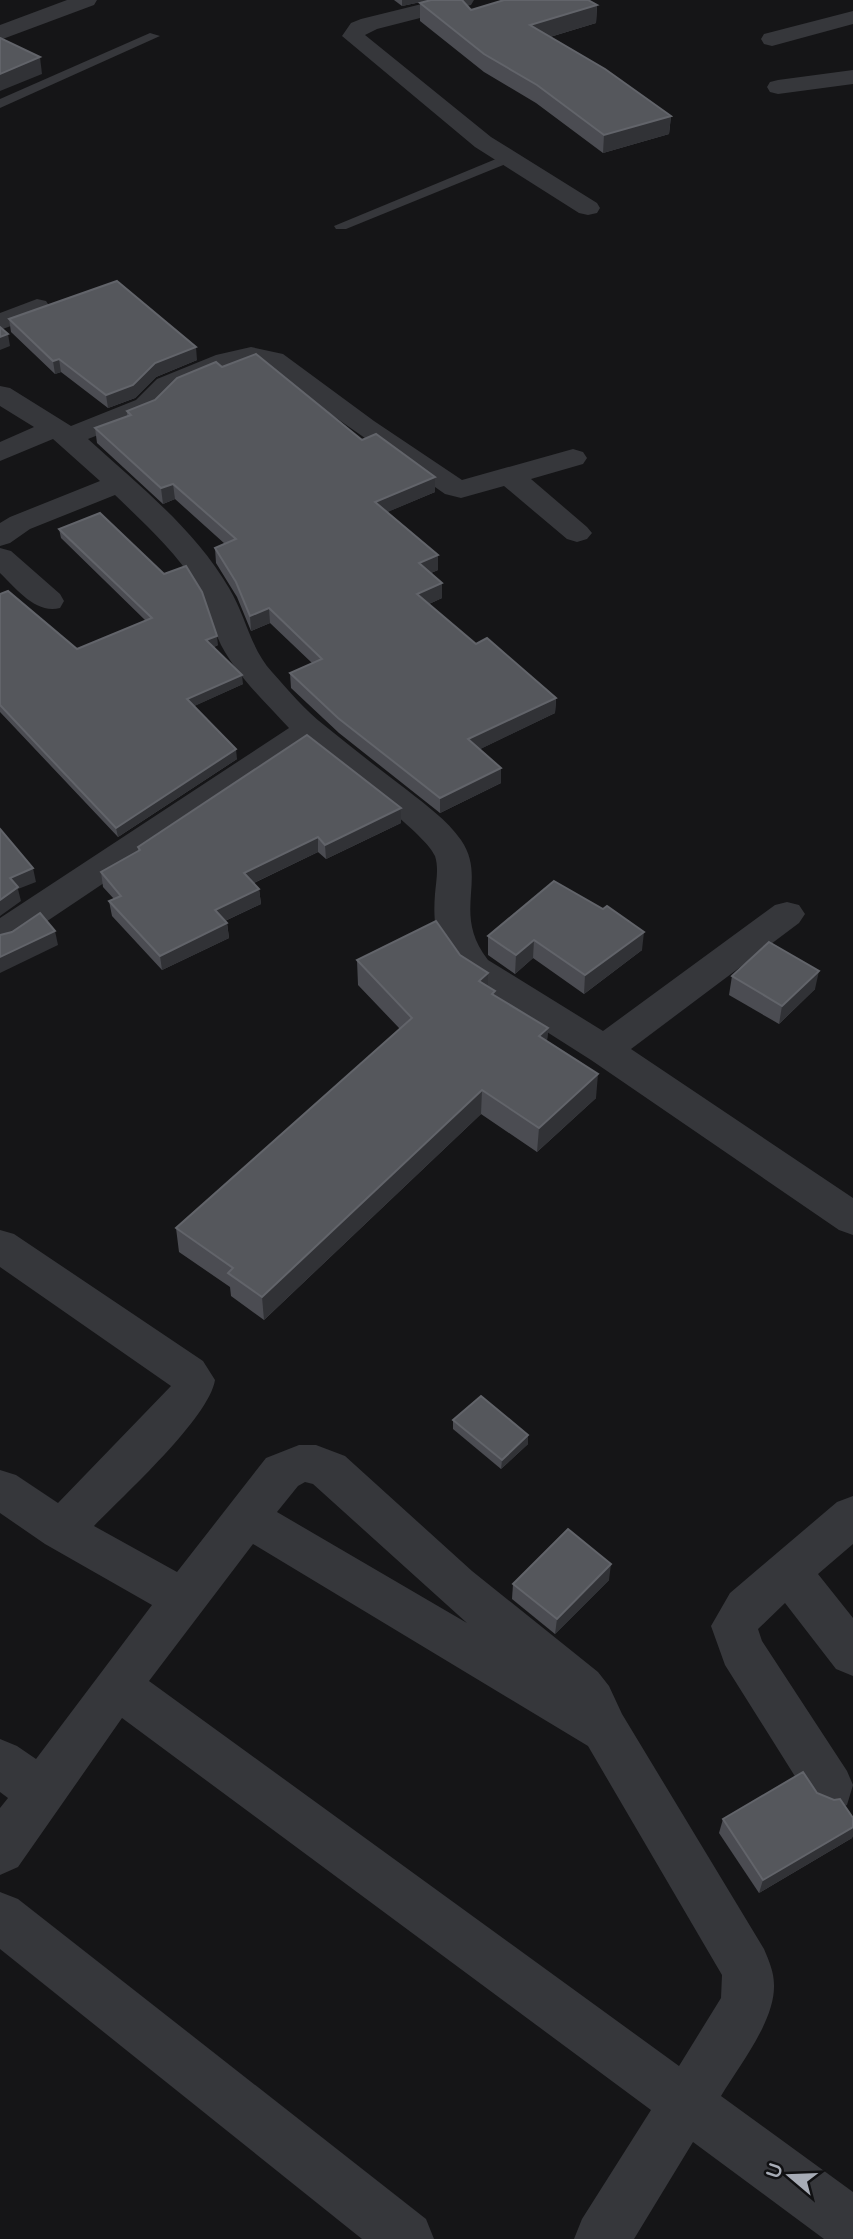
<svg xmlns="http://www.w3.org/2000/svg" width="853" height="2239" font-family="'Varela Round',sans-serif">
	<style>
		.lines { fill: none; stroke-linecap: round; stroke-linejoin: round }
		.service { fill: #36373b; fill-rule: evenodd }
		.minor { fill: #36373b; fill-rule: evenodd }
		.wall { fill: #4b4c52 }
		.shaded-wall { fill: #313236 }
		.building { fill: #55575c; stroke: #62646a; stroke-width: 2 }
	</style>
	<rect width="100%" height="100%" fill="#151517"/>
	<g class="lines">
		<g class="service">
			<path d="M150 33 160 36 0 108V99Z"/>
			<path d="M508 154 513 155V161L346 229H336L334 226Z"/>
		</g>
		<g class="minor">
			<path d="M67 0H97L94 5 0 40V25Z"/>
			<path d="M438 0H474L471 5 377 29 365 35 491 137 597 203 600 208 597 213 588 215 579 213 475 147 342 36 351 23 361 19Z"/>
			<path d="M853 11V24L772 46 764 44 761 39 764 34Z"/>
			<path d="M853 70V84L778 94 770 92 767 87 770 82 778 80Z"/>
			<path d="M37 299 46 301 50 307 46 313 0 330V313Z"/>
			<path d="M251 347 283 354 374 421 462 480 573 449 583 452 587 458 583 464 531 479 587 527 592 533 587 539 577 542 567 539 504 486 461 498 445 494 259 364 235 366 177 391 156 412 88 439C138 485 194 528 229 588 246 616 250 648 272 672 288 690 305 710 324 725 351 747 379 769 407 790 426 805 447 820 461 840 488 879 451 913 488 960L603 1031 775 905 787 902 799 905 805 914 799 923 631 1049 853 1198V1235L839 1230 591 1060 462 978C439 949 432 932 435 894 436 882 439 868 435 856 426 833 332 765 308 746L13 944 0 948V918L289 728C265 702 238 677 221 645 212 627 210 605 197 586 174 550 146 525 115 495L30 529 10 543 0 546V523L10 517 100 481 53 439 0 461V442L34 427 0 406V386L10 388 71 426 136 400 157 379 216 355Z"/>
			<path d="M0 548 11 551 60 594 64 601 60 608C35 614 17 589 0 573Z"/>
			<path d="M0 1230 14 1234 203 1361 215 1380C209 1418 124 1495 94 1526L177 1572 266 1458 299 1445H316L345 1456 472 1571 598 1672 609 1686 622 1714 764 1949C769 1961 774 1972 774 1985 775 2021 739 2066 721 2096L853 2192V2239H824L693 2142 634 2239H574L582 2219 651 2110 122 1718 18 1867 0 1875V1808L8 1798 0 1792V1739L17 1746 36 1759 152 1605 45 1544 0 1513V1470L16 1475 58 1503 171 1386 0 1267ZM305 1482 313 1484 467 1623 277 1512 298 1486ZM253 1544 588 1746 722 1975 721 1998 679 2066 149 1681Z"/>
			<path d="M853 1496V1544L818 1574 853 1618V1676L836 1669 785 1603 758 1629 762 1641 847 1771 853 1785 847 1805 830 1812 813 1805 725 1665 711 1626 730 1593 837 1502Z"/>
			<path d="M0 1892 18 1899 426 2219 434 2239H362L0 1949Z"/>
		</g>
	</g>
	<g class="wall">
		<path d="M394 0H430L402 6Z"/>
		<path d="M420 3 471 10 597 5 596 23 550 37 671 116 669 134 603 153 536 103 484 72 420 21Z"/>
		<path d="M9 319 197 360 156 377 135 398 108 408 61 372 55 374 11 332Z"/>
		<path d="M222 367 362 440 435 492 387 512 438 570 431 573 442 598 429 604 476 644 556 698 555 713 480 749 501 768V783L440 813 339 733 291 688 290 673 312 663 270 623 251 631 237 597 216 563 215 548 225 544 175 499 163 504 97 443 95 428 127 416V411L155 400Z"/>
		<path d="M59 529 218 645 214 647 243 684 194 706 237 759 118 837 0 712V594L77 649 146 621 61 538Z"/>
		<path d="M401 823 326 859 318 852 254 883 259 889 261 904 225 921 227 923 229 938 162 970 112 916 109 901 114 899 103 887 101 872 138 851V847Z"/>
		<path d="M554 881 642 950 584 994 533 958 515 974 488 955V936Z"/>
		<path d="M460 955 495 996 548 1028 547 1041 596 1098 537 1152 481 1114 264 1320 231 1296 230 1287 179 1252 176 1228 400 1029 358 985 357 960Z"/>
		<path d="M732 976 815 989 779 1024 729 995Z"/>
		<path d="M453 1420 528 1435V1444L501 1469 453 1429Z"/>
		<path d="M609 1580 555 1634 512 1599 513 1584Z"/>
		<path d="M817 1793 853 1818V1835L852 1838 759 1893 719 1833 723 1819Z"/>
	</g>
	<g class="shaded-wall">
		<path d="M402 0H430L402 6Z"/>
		<path d="M597 5 596 23 530 43V25Z"/>
		<path d="M40 57 42 74 0 91V74Z"/>
		<path d="M671 116 669 134 603 153 604 135Z"/>
		<path d="M8 334 10 346 0 350V337Z"/>
		<path d="M196 347 197 360 156 377 135 398 108 408 106 395 155 363Z"/>
		<path d="M59 359 61 372 55 374 53 361Z"/>
		<path d="M435 477V492L376 517 375 502Z"/>
		<path d="M173 484 175 499 163 504 161 488Z"/>
		<path d="M438 555V570L419 578V563Z"/>
		<path d="M442 583V598L418 609 417 594Z"/>
		<path d="M269 608 270 623 251 631 250 616Z"/>
		<path d="M217 636 218 645 207 650 206 640Z"/>
		<path d="M242 675 243 684 188 709 187 699Z"/>
		<path d="M556 698 555 713 468 755V739Z"/>
		<path d="M236 749 237 759 118 837 116 828Z"/>
		<path d="M501 768V783L440 813V798Z"/>
		<path d="M401 808V823L326 859 325 845Z"/>
		<path d="M318 837V852L245 887 244 873Z"/>
		<path d="M33 868 36 882 18 889 21 901 0 916V900L10 878Z"/>
		<path d="M259 889 261 904 216 925 215 910Z"/>
		<path d="M227 923 229 938 162 970 160 956Z"/>
		<path d="M55 931 58 945 0 973V957Z"/>
		<path d="M644 932 642 950 584 994 585 975Z"/>
		<path d="M534 940 533 958 515 974 516 955Z"/>
		<path d="M819 971 815 989 779 1024 782 1006Z"/>
		<path d="M488 973V997L479 981Z"/>
		<path d="M548 1028 546 1052 539 1036Z"/>
		<path d="M598 1074 596 1098 537 1152 539 1128Z"/>
		<path d="M482 1090 481 1114 264 1320 262 1297Z"/>
		<path d="M528 1435V1444L501 1469 502 1460Z"/>
		<path d="M611 1564 609 1580 555 1634 557 1619Z"/>
		<path d="M853 1827V1835L852 1838 759 1893 763 1880Z"/>
	</g>
	<g class="building">
		<path d="M431 0H462L471 10 504 0H588L597 5 530 25 605 69 671 116 604 135 537 85 484 54 420 3Z"/>
		<path d="M0 38 40 57 0 74Z"/>
		<path d="M117 281 196 347 155 363 133 385 106 395 59 359 53 361 9 319Z"/>
		<path d="M0 327 8 334 0 337Z"/>
		<path d="M256 354 362 440 376 434 435 477 375 502 438 555 419 563 442 583 417 594 476 644 487 638 556 698 468 739 501 768 440 798 338 718 290 673 322 659 269 608 250 616 236 582 215 548 236 539 173 484 161 488 95 428 131 415 127 411 155 400 177 378 216 362 222 367Z"/>
		<path d="M100 513 164 574 186 566 202 592 217 636 206 640 242 675 187 699 236 749 116 828 0 705V594L8 591 77 649 152 618 59 529Z"/>
		<path d="M307 735 401 808 325 845 318 837 244 873 259 889 215 910 227 923 160 956 109 901 121 896 101 872 140 850 138 847Z"/>
		<path d="M0 829 33 868 10 878 18 887 0 900Z"/>
		<path d="M554 881 603 909 607 906 644 932 585 975 534 940 516 955 488 936Z"/>
		<path d="M40 913 55 931 0 957V935L12 932Z"/>
		<path d="M436 921 460 955 488 973 479 981 495 991 492 994 548 1028 539 1036 598 1074 539 1128 482 1090 262 1297 228 1273 233 1268 176 1228 412 1018 357 960Z"/>
		<path d="M769 942 819 971 782 1006 732 976Z"/>
		<path d="M481 1396 528 1435 502 1460 453 1420Z"/>
		<path d="M568 1529 611 1564 557 1619 513 1584Z"/>
		<path d="M803 1772 817 1793 834 1800 840 1799 853 1818V1827L763 1880 723 1819Z"/>
	</g>
	<g transform="translate(790 2176) rotate(289)" stroke="#101012" stroke-width="5" paint-order="stroke">
	<path d="M0-5L12 26L0 18L-12 26Z" fill="#a7acb6"/>
	<text y="-10" font-size="19" font-weight="bold" text-anchor="middle" fill="#a7acb6">U</text>
	</g>
</svg>
